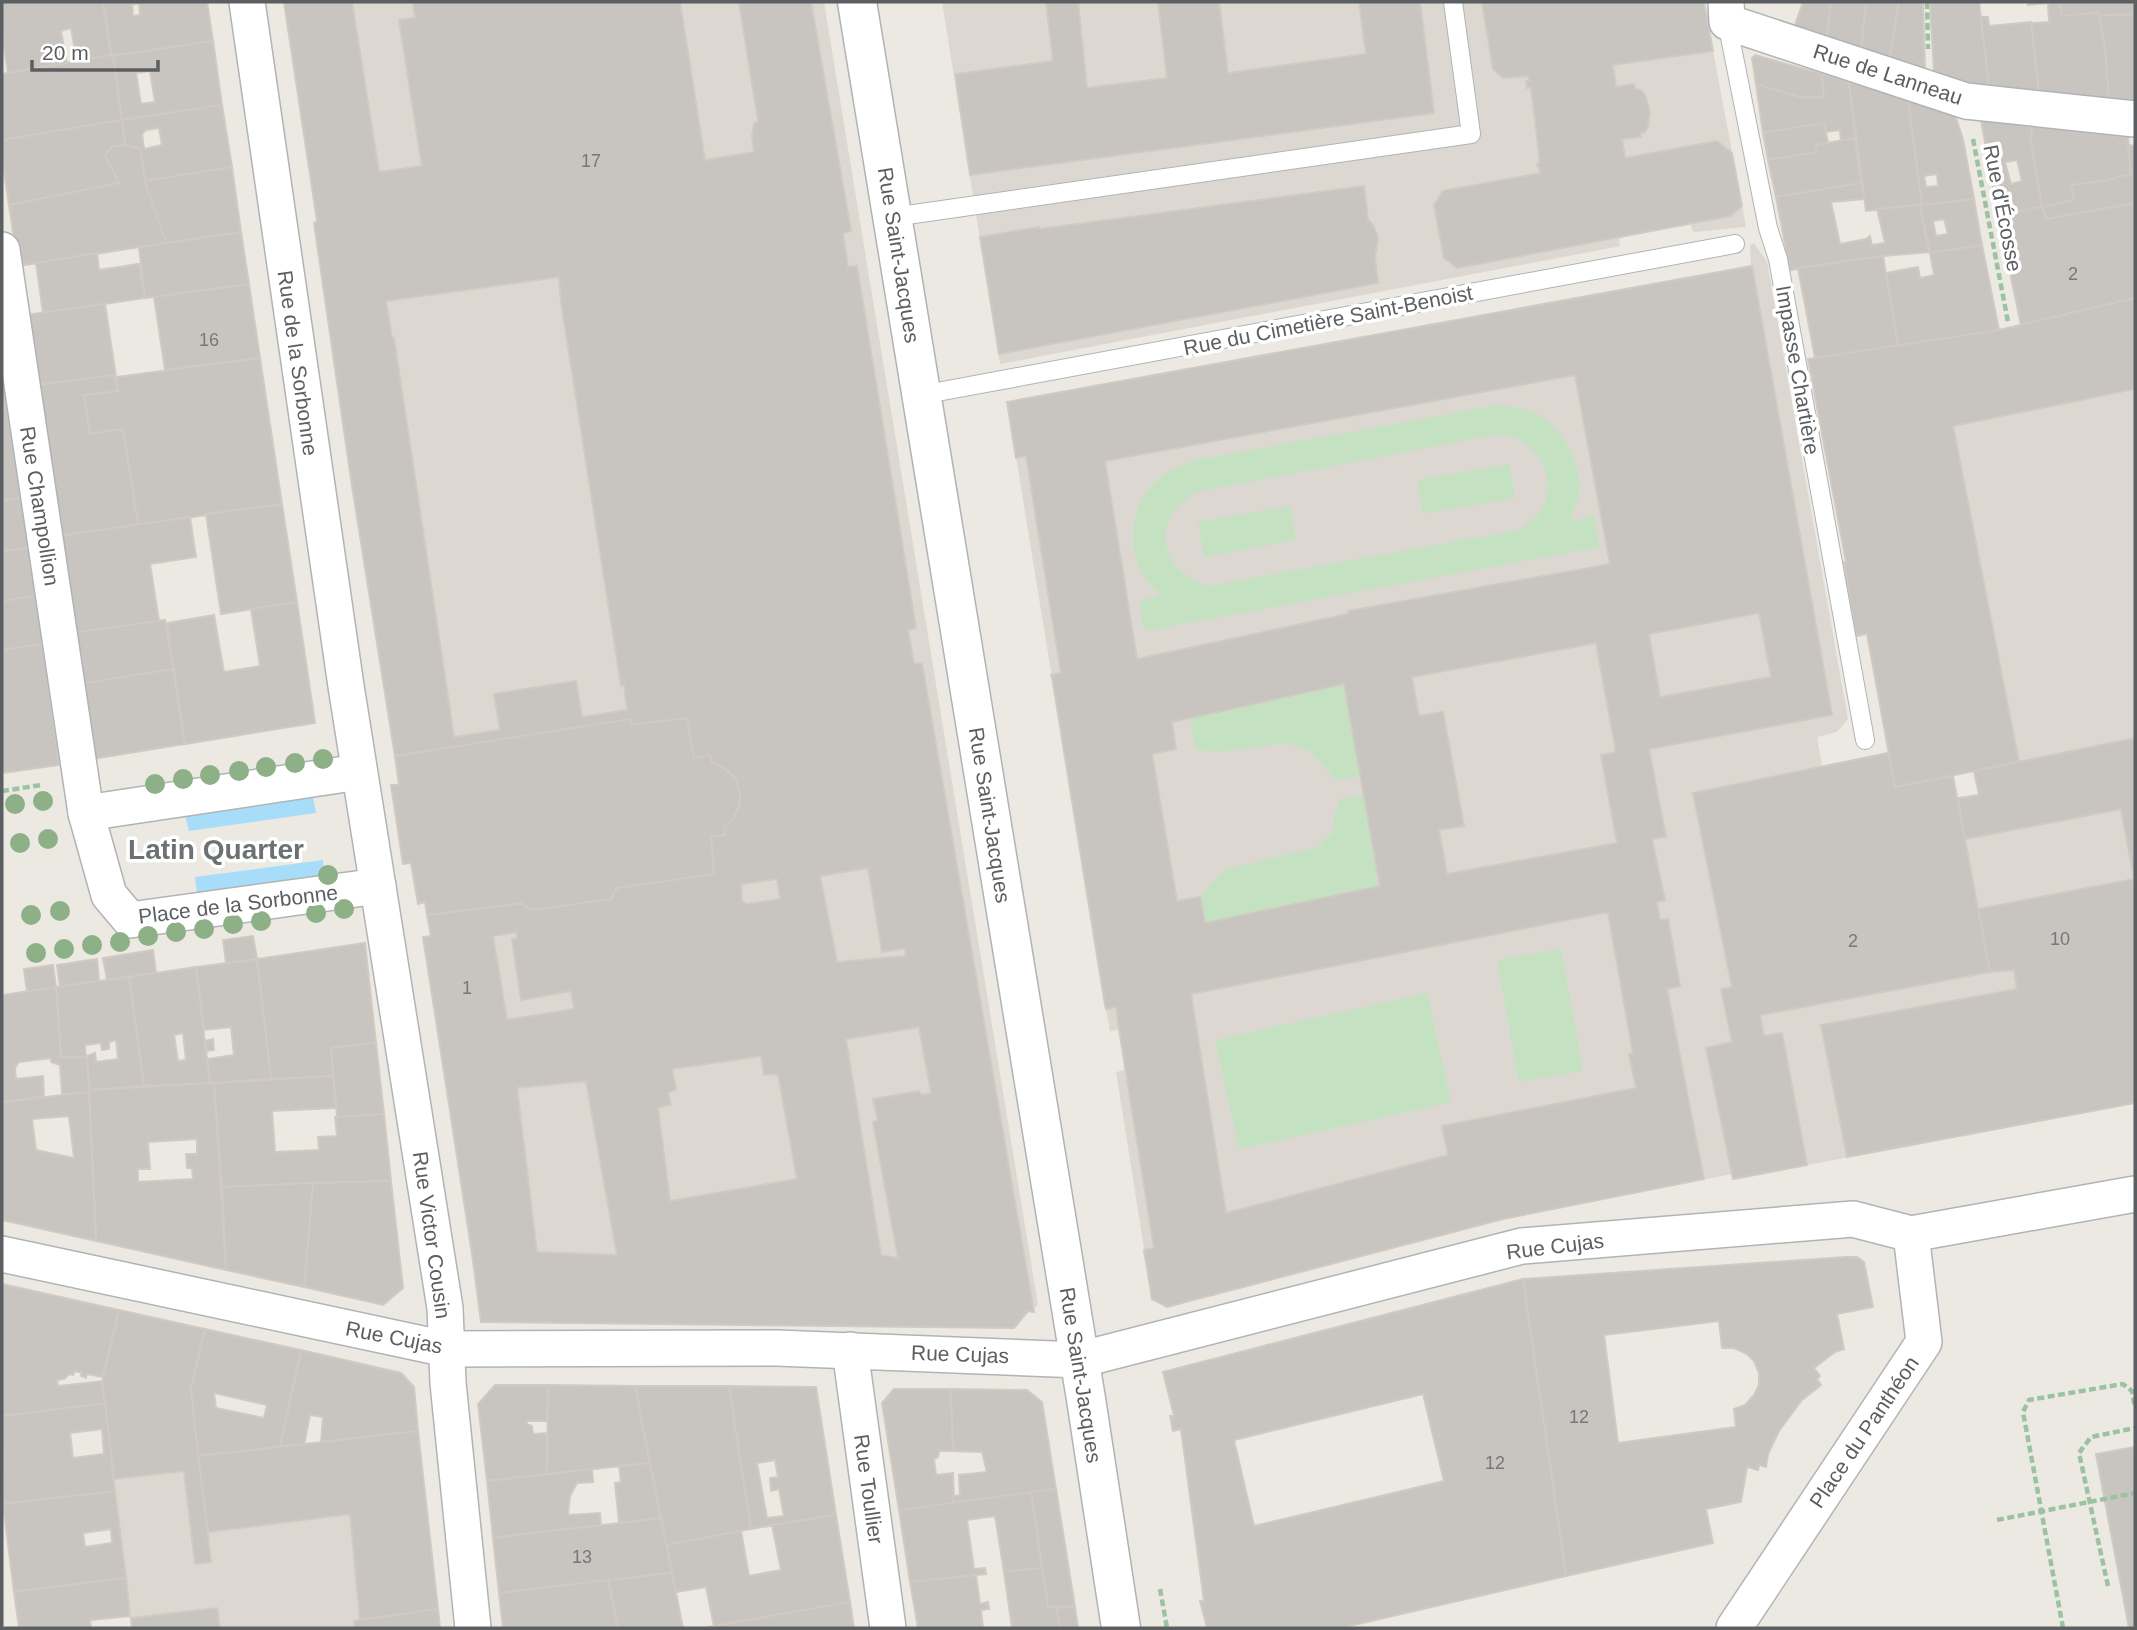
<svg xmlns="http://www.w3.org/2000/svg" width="2137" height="1630" font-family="Arial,sans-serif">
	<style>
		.education { fill: #dcd8d1; fill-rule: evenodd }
		.green { fill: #c4e2c1; fill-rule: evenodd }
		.water { fill: #a7ddf8 }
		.building { fill: #c8c4bf; stroke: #d1cac2; stroke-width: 2; fill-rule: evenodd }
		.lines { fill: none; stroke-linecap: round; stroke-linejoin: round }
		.lane-casing { stroke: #b0b4b7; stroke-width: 20 }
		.street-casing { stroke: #b0b4b7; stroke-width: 38 }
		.secondary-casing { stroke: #afb3b7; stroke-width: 41 }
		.path { stroke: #9bc3a2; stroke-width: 4.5; stroke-dasharray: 7 3.5; stroke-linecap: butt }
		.lane { stroke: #fff; stroke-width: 18 }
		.street { stroke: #fff; stroke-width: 35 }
		.secondary { stroke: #fff; stroke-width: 38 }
		.tree { fill: #8db087 }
		.labels { text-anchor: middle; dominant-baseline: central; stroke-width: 7; stroke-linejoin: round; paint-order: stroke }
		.number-label { font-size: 18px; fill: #767879 }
		.street-label { font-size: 21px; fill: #5b5f62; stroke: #fff }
		.district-label { font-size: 28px; font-weight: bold; fill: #6c7174; stroke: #fff }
	</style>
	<rect width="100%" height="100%" fill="#ece9e3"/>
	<g class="education">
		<path d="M284 2H824L1038 1305 1033 1309 1034 1312H1028L1014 1328 481 1322 423 937 430 935 425 903 418 904 411 863H403L391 785 399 784 395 756 352 486 314 223 317 221Z"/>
		<path d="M942 2H1704L1746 227 1695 232 1692 230 1690 223 1619 237 1620 246 1616 247 1000 364Z"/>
		<path d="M1754 243 1767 262 1848 719 1837 732 1817 737 1822 766 1888 753 1867 635 1856 636 1844 562H1846L1808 359 1999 330 2135 298V1103L1733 1179 1732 1174 1503 1219 1167 1307 1152 1299 1116 1072 1125 1070 1119 1030 1110 1031 1106 1009 1007 402 1751 266 1750 245ZM1974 771 1979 795 1958 798 1953 776Z"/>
		<path d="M119 1310 205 1329 198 1456 418 1431 440 1628H132L102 1383Z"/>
	</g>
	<g class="green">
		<path d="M1498 405C1506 406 1516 407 1525 409 1554 418 1575 448 1579 478 1581 493 1575 507 1571 521L1594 516 1600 547 1144 631 1139 601 1160 595C1155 589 1149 584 1145 578 1126 551 1130 509 1152 485 1164 472 1181 466 1196 460ZM1489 436C1496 436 1505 435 1511 436 1544 446 1560 490 1537 516 1532 521 1525 525 1519 530L1209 586C1157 571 1150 518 1197 492Z"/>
		<path d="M1509 464 1515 498 1423 514 1417 480Z"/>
		<path d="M1290 506 1296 540 1204 557 1198 522Z"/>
		<path d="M1344 684 1360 776 1336 780 1308 750 1287 743 1219 752 1196 750 1190 718Z"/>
		<path d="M1364 794 1380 886 1205 923 1200 897 1223 870 1317 847 1332 833 1335 812 1340 799Z"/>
		<path d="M1561 949 1583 1071 1519 1082 1497 960Z"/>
		<path d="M1427 993 1451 1102 1239 1149 1215 1040Z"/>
	</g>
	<g class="water">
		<path d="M313 797 316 813 189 831 185 815Z"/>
		<path d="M323 860 324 875 197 894 195 877Z"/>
	</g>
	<g class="building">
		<path d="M2 2H103L111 55 77 62 71 28 61 31 67 64 8 73 2 33Z"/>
		<path d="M103 2H207L213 41 112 56ZM139 3 140 15 133 16 132 5Z"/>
		<path d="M284 2H352L379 172 422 166 399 20 415 18 413 2H680L705 160 754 152 752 136 754 124 758 121 739 2H811L851 231 843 233 848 267 857 266 916 628 908 630 914 664 922 663 1034 1312 1028 1311 1014 1328 481 1322 472 1252 423 937 431 936 427 915 521 903 532 910 611 899 617 888 714 874 711 836 725 835 724 827 733 819 739 807 740 795 736 779 724 768 712 763 710 755 694 758 687 718 632 725 630 719 395 756 352 486 314 223 317 221ZM559 277 561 302 621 686 624 685 627 710 582 717 576 681 494 694 500 730 454 737 394 338H392L386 301ZM868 868 882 952 905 948 906 956 837 962 820 876ZM777 879 780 899 747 904 742 901 741 884ZM516 932 517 938 512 939 521 1000 571 991 574 1009 507 1020 493 936ZM919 1027 931 1093 922 1095 919 1091 873 1099 878 1120 873 1122 898 1258 881 1255 846 1039ZM761 1056 764 1075 778 1074 797 1179 670 1201 658 1108 671 1104 668 1093 676 1089 672 1069ZM586 1081 617 1255 537 1252 517 1088Z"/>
		<path d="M1046 2H1078L1087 88 1167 78 1158 2H1219L1228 73 1366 54 1359 2H1420L1434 113 970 175 955 74 1053 61Z"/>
		<path d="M1482 2H1704L1713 51 1613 65 1616 87 1634 84 1635 89 1641 90 1645 95 1650 112 1648 127 1645 132 1640 133 1641 137 1622 139 1625 158 1717 141 1732 153 1742 206 1730 216 1457 268 1444 258 1434 205 1443 191 1541 173 1537 164 1540 163 1531 87 1527 88 1526 81H1529L1528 76 1503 78 1493 69Z"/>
		<path d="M1803 2H1831L1826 41 1794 28Z"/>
		<path d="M1831 2H1866L1861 52 1826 41Z"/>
		<path d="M1866 2H1899L1889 60 1861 52Z"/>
		<path d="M1899 2H1923L1925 71 1889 60Z"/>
		<path d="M1930 2H1979L1990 93 1934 73Z"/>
		<path d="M2028 2H2060L2062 16 2098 12 2105 48 2109 99 2039 92 2030 23 2049 22 2048 3 2028 5Z"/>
		<path d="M2060 2H2135V14L2099 16 2098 12 2062 16Z"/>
		<path d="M2135 14V101L2109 99 2105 48 2099 16Z"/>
		<path d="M1981 17H1988L1989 26 2031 22 2039 92 1989 88Z"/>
		<path d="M213 41 222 105 122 120 113 56ZM150 71 155 102 141 104 136 73Z"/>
		<path d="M111 55 113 56 122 120 2 140V74Z"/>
		<path d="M1755 55 1822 74 1824 97H1799L1756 84 1752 58Z"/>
		<path d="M1822 74 1849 82 1855 138 1841 141 1840 130 1826 132 1824 123 1763 133 1756 84 1799 97H1824Z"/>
		<path d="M1849 82 1908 98 1922 205 1866 211Z"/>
		<path d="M1908 98 1954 112 1963 139 1974 199 1922 205ZM1937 174 1938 186 1926 187 1924 176Z"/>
		<path d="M222 105 232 167 145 181 140 149 125 145 122 120ZM159 128 162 145 144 149 142 134 146 130Z"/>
		<path d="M122 120 125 145 113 146 105 155 119 183 9 205 2 158V140Z"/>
		<path d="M1981 120 2032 126 2031 141 2042 207 1998 215ZM2017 160 2022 181 2011 184 2005 162Z"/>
		<path d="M1824 123 1828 143 1816 145 1817 152 1768 160 1763 133Z"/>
		<path d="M2032 126 2128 137 2131 174 2104 181 2071 185 2074 200 2042 207 2031 141Z"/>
		<path d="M1855 138 1861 183 1776 197 1768 160 1817 152 1816 145Z"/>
		<path d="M125 145 140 149 145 181 166 243 18 266 9 205 119 183 105 155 113 146Z"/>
		<path d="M2128 145 2135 146V203L2046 219 2043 207 2074 200 2071 185 2104 181 2131 174Z"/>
		<path d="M232 167 241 232 166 243 145 181Z"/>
		<path d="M1861 183 1864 199 1831 202 1840 244 1866 239 1870 236 1872 245 1885 243 1877 209 1920 205 1929 252 1883 256 1790 270 1776 197Z"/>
		<path d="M1364 186 1368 219 1373 225 1378 238 1375 257 1378 283 999 354 980 237 1039 227 1040 229Z"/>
		<path d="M1974 199 1982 245 1930 253 1920 205ZM1944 219 1948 234 1936 236 1933 221Z"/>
		<path d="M2135 203V298L2021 325 1998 215 2042 207 2046 219Z"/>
		<path d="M241 232 249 284 145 298 139 247Z"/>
		<path d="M1982 245 1999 330 1898 347 1886 273 1918 267 1920 278 1934 275 1930 253Z"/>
		<path d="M97 253 99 270 139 264 145 298 43 313 36 263Z"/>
		<path d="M1883 256 1898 347 1815 358 1798 268Z"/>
		<path d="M1752 266 1832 715 1649 749 1666 837 1652 839 1665 900 1657 902 1660 920 1668 919 1680 986 1667 989 1704 1179 1503 1219 1167 1307 1152 1299 1144 1250 1154 1248 1119 1029 1116 1007 1106 1009 1105 1005 1052 677 1051 675 1061 673 1026 456 1016 458 1007 402ZM1575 375 1610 564 1348 611V614L1137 659 1105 461ZM1759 613 1771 677 1660 697 1649 634ZM1596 643 1616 752 1601 755 1617 843 1447 874 1439 830 1464 826 1443 712 1419 716 1412 677ZM1344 684 1380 886 1205 923 1200 897 1177 901 1152 754 1176 749 1172 722ZM1608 912 1633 1054H1629L1636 1088 1442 1126 1448 1155 1226 1213 1191 994Z"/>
		<path d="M249 284 260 358 165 370 154 297Z"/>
		<path d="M2135 298V389L1953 426 2019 762 1895 787 1867 634 1856 636 1844 562H1846L1808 359 1999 330Z"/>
		<path d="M105 304 116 377 113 375 36 385 25 315Z"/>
		<path d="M260 358 282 504 138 525 123 429 90 434 84 395 118 391 116 377Z"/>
		<path d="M113 375 118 391 84 395 90 434 123 429 138 525 58 536 36 385Z"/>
		<path d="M2 376 7 408H2Z"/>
		<path d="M2 408H7L21 498 2 501Z"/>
		<path d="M21 498 29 548 2 551V501Z"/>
		<path d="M282 504 297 602 221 614 206 514Z"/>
		<path d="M190 517 196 557 150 564 159 621 73 633 58 536Z"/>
		<path d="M29 548 36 596 2 601V551Z"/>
		<path d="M36 596 43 644 2 650V601Z"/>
		<path d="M297 602 315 723 185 744 167 623 214 615 224 672 260 666 251 609Z"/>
		<path d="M165 620 173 669 80 684 73 633Z"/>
		<path d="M43 644 59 765 2 773V650Z"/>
		<path d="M173 669 185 744 92 759 80 684Z"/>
		<path d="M687 718 694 758 710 755 712 763 724 768 736 779 740 795 739 807 733 819 724 827 725 835 711 836 714 874 617 888 611 899 532 910 521 903 427 915 425 902 418 904 411 863 403 864 391 785H399L395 756 630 719 632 725Z"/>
		<path d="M2135 738V1103L1847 1157 1821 1025 2017 989 2014 970 1990 972 1978 909 2134 879 2121 809 1965 839 1958 798 1979 795 1974 771Z"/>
		<path d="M1888 753 1895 787 1953 776 1990 972 1760 1015 1764 1036 1782 1033 1807 1165 1733 1179 1706 1048 1732 1042 1721 989 1732 987 1693 793Z"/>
		<path d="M253 936 257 959 226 963 223 940Z"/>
		<path d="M365 943 376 1043 331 1048 333 1076 271 1079 257 959Z"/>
		<path d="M153 950 156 973 107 980 103 958Z"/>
		<path d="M97 959 99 981 60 987 57 965Z"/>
		<path d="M257 959 271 1079 210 1083 207 1059 234 1055 231 1027 204 1030 196 967Z"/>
		<path d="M53 965 56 987 27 992 24 969Z"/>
		<path d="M196 967 210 1083 144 1086 129 977ZM183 1033 186 1060 178 1061 174 1035Z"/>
		<path d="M129 977 144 1086 89 1090 87 1056 95 1053 96 1062 118 1059 116 1040 109 1042V1049L102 1050 101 1043 85 1045 86 1058 61 1057 56 987Z"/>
		<path d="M56 987 61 1057H87L89 1092 62 1094 60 1065 51 1062V1058L19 1062 15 1068 16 1079 43 1076 44 1096 2 1102V995Z"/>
		<path d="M213 1039 214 1050 207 1051 205 1041Z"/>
		<path d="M376 1043 384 1114 337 1117 331 1048Z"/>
		<path d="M333 1076 336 1108 272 1111 275 1152 319 1150 318 1137 337 1136 335 1117 384 1114 391 1181 222 1187 214 1083Z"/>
		<path d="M214 1083 226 1270 96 1241 89 1090ZM197 1139V1154H186L187 1168H192L193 1179 138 1182V1169H150L148 1142Z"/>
		<path d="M89 1092 96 1241 2 1220V1102ZM69 1116 74 1158 36 1150 32 1119Z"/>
		<path d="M391 1181 403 1288 383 1305 304 1287 313 1183Z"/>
		<path d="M313 1183 304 1287 226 1270 222 1187Z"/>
		<path d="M1846 1257H1857L1864 1262 1873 1307 1837 1314 1844 1349 1835 1352 1814 1368 1820 1376 1817 1379 1821 1385 1802 1400 1779 1431 1768 1454 1766 1467 1759 1465 1758 1470 1747 1467 1741 1502 1706 1509 1713 1543 1566 1576 1523 1279ZM1719 1321 1722 1348H1734L1747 1354 1754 1361 1759 1373V1385L1754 1395 1745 1405 1734 1409 1736 1427 1618 1443 1604 1335Z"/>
		<path d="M1523 1279 1566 1576 1341 1628H1207L1200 1601H1204L1181 1429 1173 1431 1170 1416H1174L1163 1372ZM1423 1394 1444 1481 1254 1526 1234 1440Z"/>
		<path d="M2 1284 119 1310 103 1377 87 1374 86 1378 81 1376 82 1373 75 1371 73 1375 69 1374 64 1379 57 1380 58 1386 103 1381 105 1403 2 1416Z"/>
		<path d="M119 1310 205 1329 191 1388 211 1562 195 1564 184 1471 114 1479 102 1383Z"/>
		<path d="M205 1329 301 1350 280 1447 198 1456 191 1388ZM214 1393 267 1405 264 1418 216 1408Z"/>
		<path d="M301 1350 401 1373 414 1387 418 1431 321 1442 323 1417 310 1415 304 1445 280 1447Z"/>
		<path d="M495 1385H548L547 1421H527V1424L532 1426 533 1434 547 1433V1474L487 1481 478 1404Z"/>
		<path d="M548 1385 635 1386 650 1463 547 1474Z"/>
		<path d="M635 1386H729L751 1529 666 1545Z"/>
		<path d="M729 1386 816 1387 836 1515 751 1529ZM775 1460 778 1477 770 1478 771 1491 779 1489 784 1516 767 1518 757 1463Z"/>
		<path d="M894 1389H951L953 1451H939L938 1457 934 1459 936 1475 953 1473 954 1504 899 1510 882 1403Z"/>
		<path d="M951 1389 1027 1390 1042 1402 1056 1489 954 1504 953 1496 960 1495 959 1475 987 1472 982 1452 953 1451Z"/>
		<path d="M105 1403 115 1491 3 1504 2 1416ZM102 1429 104 1454 73 1458 70 1433Z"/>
		<path d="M418 1431 438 1609 360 1620 350 1514 208 1532 198 1456Z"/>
		<path d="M2135 1447V1628H2129L2096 1454Z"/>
		<path d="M650 1463 661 1518 619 1523 615 1483 621 1482 619 1466Z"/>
		<path d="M592 1469 593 1482 577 1483 570 1496 568 1515 600 1513 601 1525 493 1538 487 1481Z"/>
		<path d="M1056 1489 1057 1495 1075 1607H1048L1031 1492Z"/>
		<path d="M115 1491 126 1578 14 1592 3 1504ZM111 1529 112 1543 85 1547 83 1533Z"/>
		<path d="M1031 1492 1042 1568 1004 1572 995 1516 967 1520 974 1569 985 1568 986 1574 910 1582 899 1510Z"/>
		<path d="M836 1515 850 1602 714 1626 706 1587 676 1592 666 1545 741 1531 749 1576 781 1570 772 1525Z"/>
		<path d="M661 1518 672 1573 499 1593 493 1538Z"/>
		<path d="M1042 1568 1048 1607 1057 1608 1060 1628H1012L1004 1572Z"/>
		<path d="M672 1573 683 1628H618L608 1580Z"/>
		<path d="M976 1575 980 1604 988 1602 989 1609 981 1610 983 1628H918L910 1582Z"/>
		<path d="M126 1578 130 1616 90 1620 91 1628H19L14 1592Z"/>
		<path d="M608 1580 618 1628H503L499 1593Z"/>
		<path d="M850 1602 854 1628H703L714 1626Z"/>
		<path d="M1075 1607 1078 1628H1060L1057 1608Z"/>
		<path d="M217 1608 220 1628H132L131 1618Z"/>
		<path d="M438 1609 440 1628H354V1621Z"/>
	</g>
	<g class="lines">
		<defs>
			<g id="lane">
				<path d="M1727 22 1768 228 1778 259 1865 740"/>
				<path d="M893 217 1471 134 1453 2"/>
				<path d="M921 395 1735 244"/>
			</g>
			<g id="street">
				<path d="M247 2 346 686 445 1308 448 1383 473 1628"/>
				<path d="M1726 2 1727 22 1966 101 2135 119"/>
				<path d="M2 250 86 813 109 895 130 920 378 886"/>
				<path d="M86 813 359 772"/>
				<path d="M2 1254 446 1349 777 1348 1079 1360 1522 1246 1853 1219 1911 1234"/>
				<path d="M850 1350 888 1628"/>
				<path d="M1734 1628 1924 1342 1911 1234 2135 1194"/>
			</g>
			<path id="secondary" d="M857 2 1086 1399 1121 1628"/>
		</defs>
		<use href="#lane" class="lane-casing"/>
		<use href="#street" class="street-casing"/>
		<use href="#secondary" class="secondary-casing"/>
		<g class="path">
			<path d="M1927 2 1928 49"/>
			<path d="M1973 139 2008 322"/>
			<path d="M2 791 42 785"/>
			<path d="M1997 1520 2135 1493"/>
			<path d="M2108 1586 2079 1453 2091 1437 2135 1428"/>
			<path d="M1160 1589 1167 1628"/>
			<path d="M2063 1628 2023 1412 2029 1400 2123 1384 2132 1391 2135 1408"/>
		</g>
		<use href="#lane" class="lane"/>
		<use href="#street" class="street"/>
		<use href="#secondary" class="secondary"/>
	</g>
	<g class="tree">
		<circle cx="323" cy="759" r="10"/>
		<circle cx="295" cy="763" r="10"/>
		<circle cx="266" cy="767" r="10"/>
		<circle cx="239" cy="771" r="10"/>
		<circle cx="210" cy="775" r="10"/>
		<circle cx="183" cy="779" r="10"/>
		<circle cx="155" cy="784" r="10"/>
		<circle cx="43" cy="801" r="10"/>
		<circle cx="15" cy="804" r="10"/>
		<circle cx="48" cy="839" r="10"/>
		<circle cx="20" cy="843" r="10"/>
		<circle cx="328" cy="875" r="10"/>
		<circle cx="344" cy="909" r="10"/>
		<circle cx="60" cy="911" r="10"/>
		<circle cx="316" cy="913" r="10"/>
		<circle cx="31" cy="915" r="10"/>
		<circle cx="261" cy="921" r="10"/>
		<circle cx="233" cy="924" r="10"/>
		<circle cx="204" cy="929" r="10"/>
		<circle cx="176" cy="932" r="10"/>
		<circle cx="148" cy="936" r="10"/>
		<circle cx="120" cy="942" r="10"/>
		<circle cx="92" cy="945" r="10"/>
		<circle cx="64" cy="949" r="10"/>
		<circle cx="36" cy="953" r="10"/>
	</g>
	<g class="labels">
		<g class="number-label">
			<text x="591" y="161">17</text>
			<text x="2073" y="274">2</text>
			<text x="209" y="340">16</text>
			<text x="2060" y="939">10</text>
			<text x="1853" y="941">2</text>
			<text x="467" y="988">1</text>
			<text x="1579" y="1417">12</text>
			<text x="1495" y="1463">12</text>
			<text x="582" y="1557">13</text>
		</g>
		<g class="street-label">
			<text transform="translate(1888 74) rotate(18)">Rue de Lanneau</text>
			<text transform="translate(2003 208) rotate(79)">Rue d'Écosse</text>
			<text transform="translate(899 255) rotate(81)">Rue Saint-Jacques</text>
			<text transform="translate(1328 320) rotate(-11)">Rue du Cimetière Saint-Benoist</text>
			<text transform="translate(298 363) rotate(82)">Rue de la Sorbonne</text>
			<text transform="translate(1798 370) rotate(80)">Impasse Chartière</text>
			<text transform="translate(40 506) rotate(81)">Rue Champollion</text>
			<text transform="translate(990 815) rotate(81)">Rue Saint-Jacques</text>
			<text transform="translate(238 904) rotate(-7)">Place de la Sorbonne</text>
			<text transform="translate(432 1235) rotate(82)">Rue Victor Cousin</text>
			<text transform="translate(1555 1246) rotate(-7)">Rue Cujas</text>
			<text transform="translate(394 1337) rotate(11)">Rue Cujas</text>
			<text transform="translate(960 1354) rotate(2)">Rue Cujas</text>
			<text transform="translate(1081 1375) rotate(81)">Rue Saint-Jacques</text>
			<text transform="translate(1864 1432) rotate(-56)">Place du Panthéon</text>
			<text transform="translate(869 1489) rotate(82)">Rue Toullier</text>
		</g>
		<g class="district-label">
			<text x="216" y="849">Latin Quarter</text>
		</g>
	</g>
	<rect width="2137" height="1630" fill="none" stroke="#5b5f62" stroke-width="7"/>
	<path d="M32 60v10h126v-10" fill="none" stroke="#5b5f62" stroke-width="3.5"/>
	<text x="42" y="60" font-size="21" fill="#5b5f62" stroke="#ffffff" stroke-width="5" paint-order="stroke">20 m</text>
</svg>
